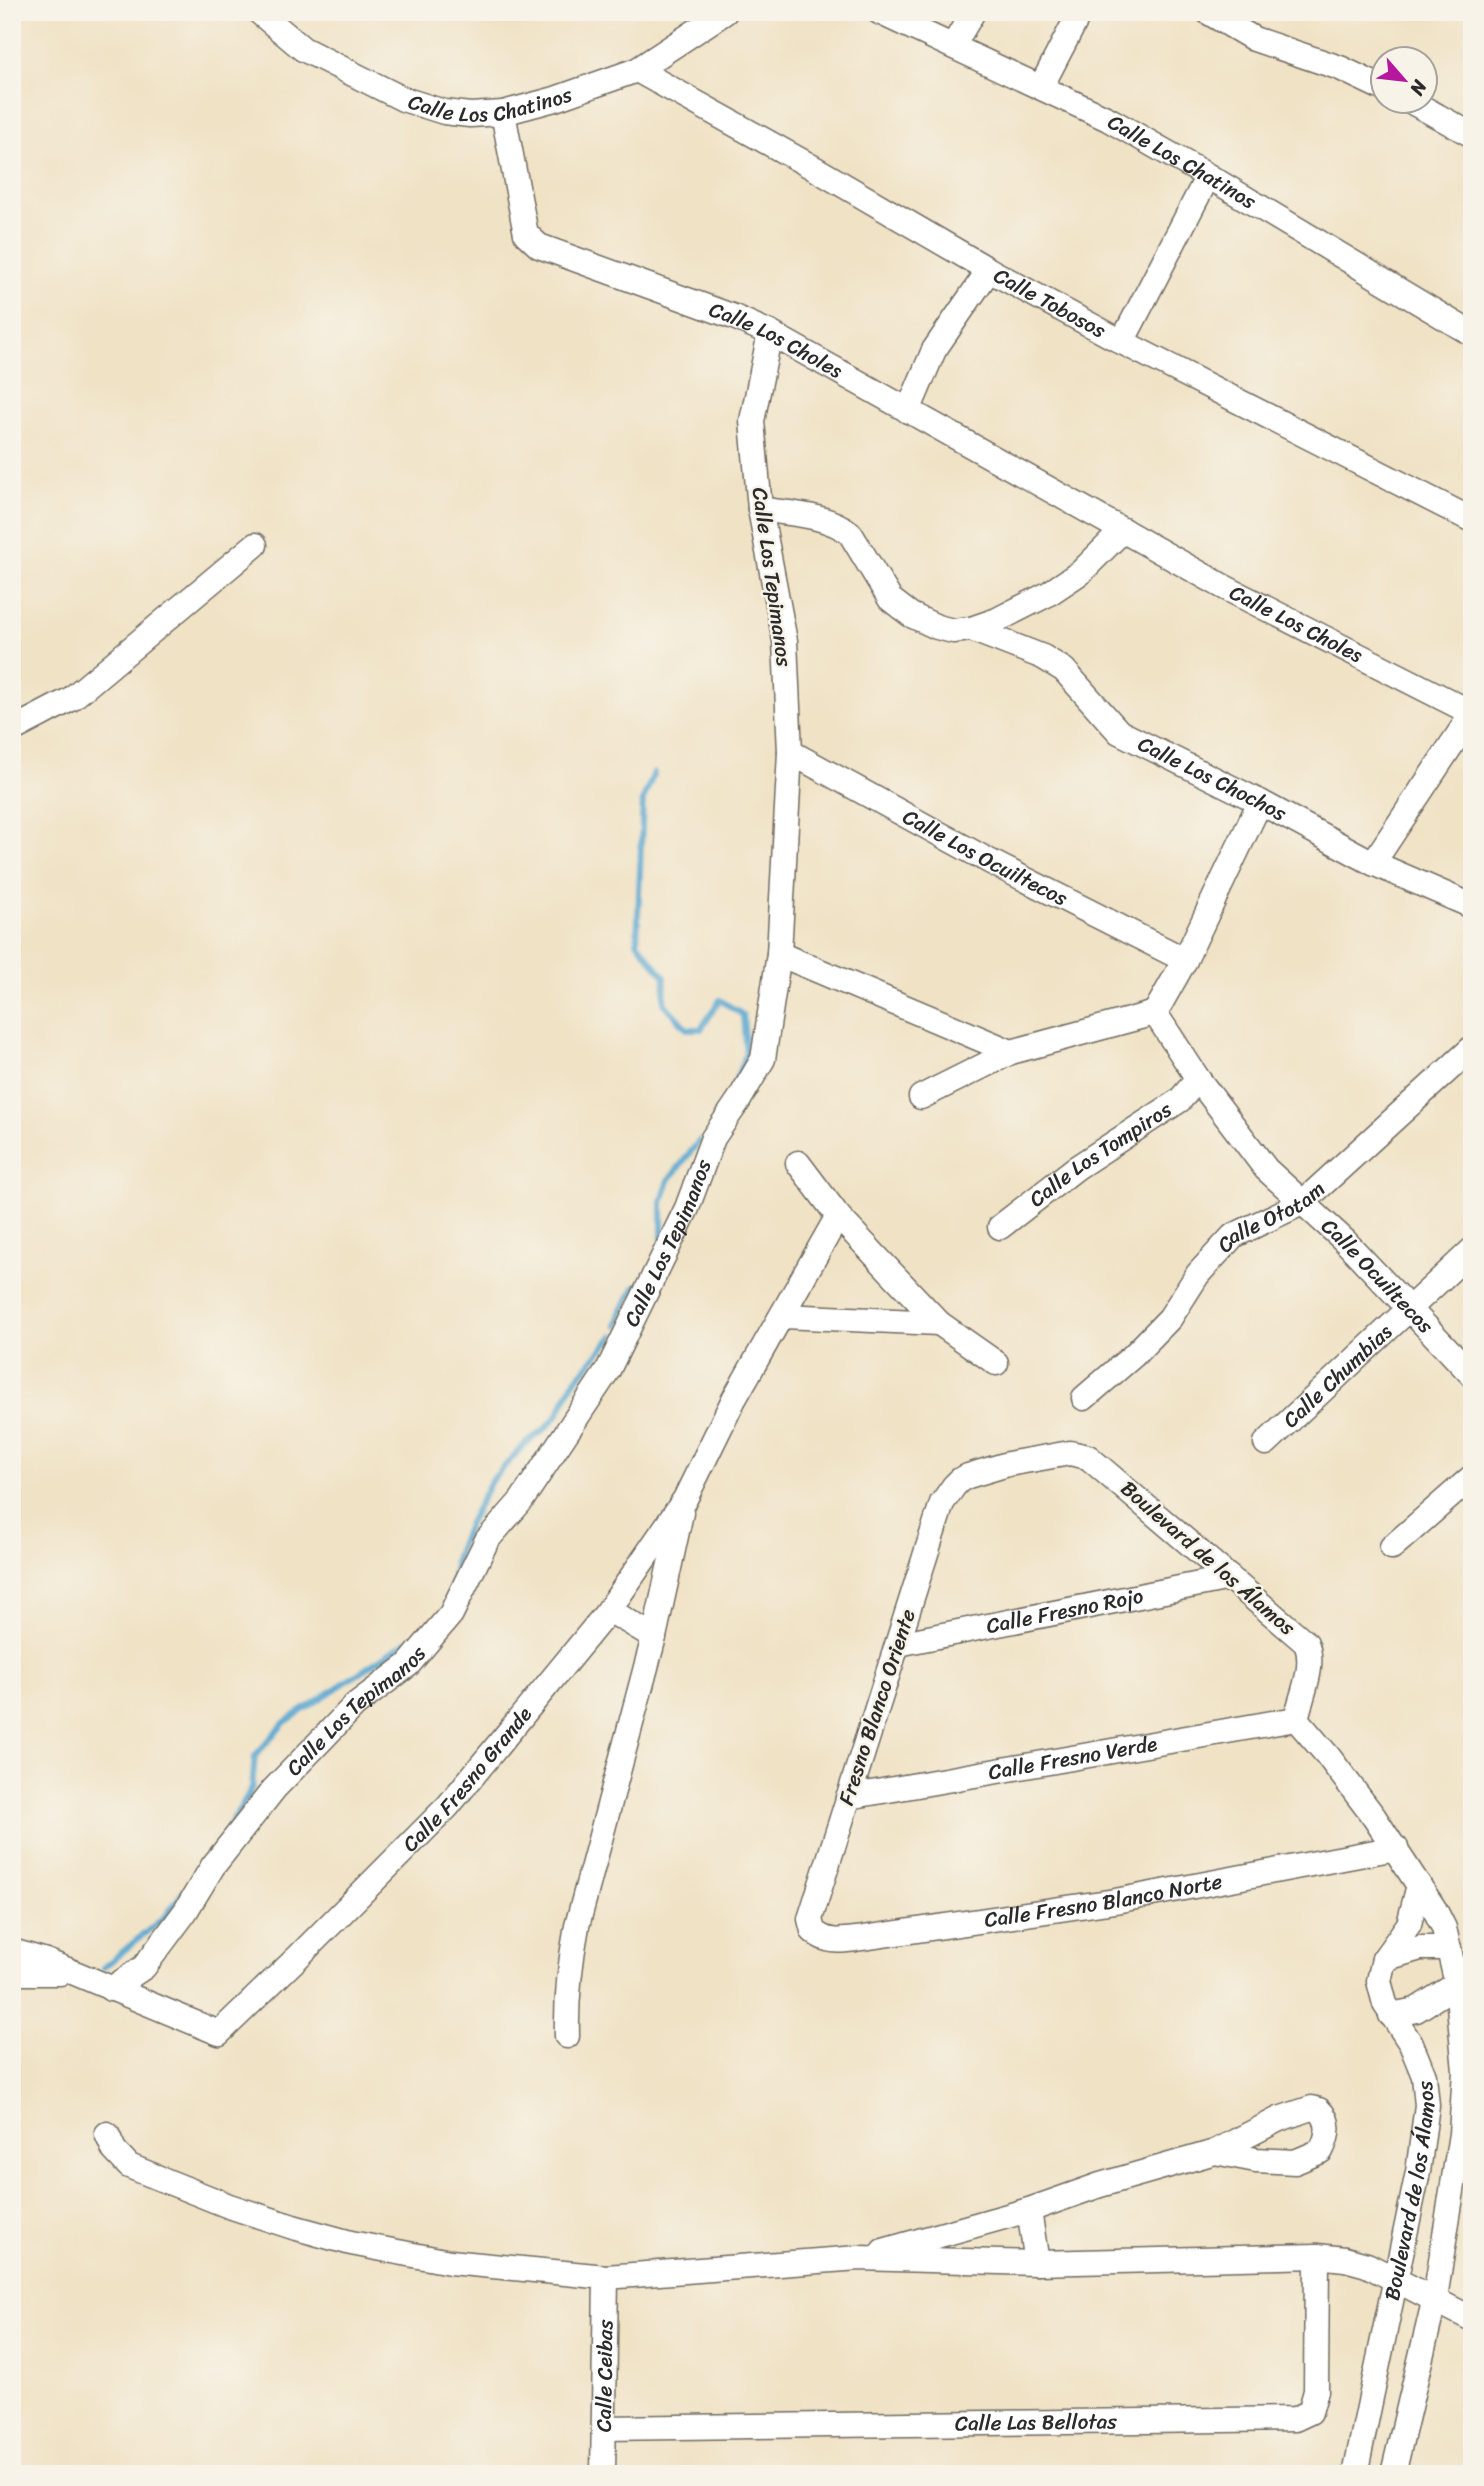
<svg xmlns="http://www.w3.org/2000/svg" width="1484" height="2486" font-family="Sriracha,sans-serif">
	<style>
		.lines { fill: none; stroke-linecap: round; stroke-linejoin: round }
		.stream { stroke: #54a5cf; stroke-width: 6 }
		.minor-casing { stroke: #706b61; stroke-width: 27 }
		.minor { stroke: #fff; stroke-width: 24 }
		.labels { text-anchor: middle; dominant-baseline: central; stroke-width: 5; stroke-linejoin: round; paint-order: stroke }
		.street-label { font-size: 21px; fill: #2b2b2b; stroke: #f7f3e8 }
	</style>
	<rect width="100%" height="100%" fill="#f7f3e8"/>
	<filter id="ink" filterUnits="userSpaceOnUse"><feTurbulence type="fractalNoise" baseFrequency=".0143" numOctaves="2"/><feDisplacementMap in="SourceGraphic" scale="14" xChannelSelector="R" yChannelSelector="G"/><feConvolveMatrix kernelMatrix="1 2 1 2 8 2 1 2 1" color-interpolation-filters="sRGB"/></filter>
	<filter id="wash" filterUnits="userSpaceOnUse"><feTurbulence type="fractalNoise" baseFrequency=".00686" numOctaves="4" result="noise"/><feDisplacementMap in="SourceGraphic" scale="28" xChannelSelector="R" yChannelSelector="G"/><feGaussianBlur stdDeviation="1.57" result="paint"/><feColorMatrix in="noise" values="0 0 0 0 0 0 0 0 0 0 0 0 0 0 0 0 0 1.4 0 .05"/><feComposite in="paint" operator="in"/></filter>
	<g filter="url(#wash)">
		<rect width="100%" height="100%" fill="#f0e2c5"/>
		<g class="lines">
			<g class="stream">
				<path d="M654 773 643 800 637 942 665 977 664 1003 687 1029H701L720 1000 743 1015 746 1053 733 1088"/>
				<path d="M662 1238V1201L669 1180 699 1141"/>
				<path d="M617 1326 622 1310 636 1286"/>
				<path d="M452 1589 456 1556 468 1525 491 1481 525 1444 543 1431 557 1416 573 1383 613 1336"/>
				<path d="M228 1829 252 1788 255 1756 285 1722 426 1629"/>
				<path d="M104 1967 167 1915 183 1892"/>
			</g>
		</g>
	</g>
	<g filter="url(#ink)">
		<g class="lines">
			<defs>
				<g id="minor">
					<path id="s1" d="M259 12 303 49 403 99 444 112 470 115 503 113 555 99 637 70 725 12"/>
					<path id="s2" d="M879 12 1108 119 1208 176 1472 334"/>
					<path d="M1208 12 1254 39 1340 68 1382 88"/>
					<path d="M953 46 973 12"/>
					<path id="s3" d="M637 70 814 168 989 270 1122 342 1472 520"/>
					<path d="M1041 87 1080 12"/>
					<path d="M1412 102 1472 135"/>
					<path id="s4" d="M503 113 526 234 539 246 734 317 770 333 1224 587 1472 713"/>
					<path d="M1122 342 1208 176"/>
					<path d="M908 411 934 350 989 270"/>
					<path d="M760 509C789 514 826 514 850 533L890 599 911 615 937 627 953 631 971 629 997 620 1048 594 1081 572 1123 530"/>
					<path id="s5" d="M971 629 1043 657 1064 670 1119 732 1260 802 1373 863 1472 906"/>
					<path d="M12 730 71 699 255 545"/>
					<path id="s6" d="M790 752 989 861 1185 960"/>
					<path d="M1373 863 1472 714"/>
					<path d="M779 954 1011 1052"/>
					<path id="s7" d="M1155 1013 1198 1079 1266 1169 1345 1241 1472 1375"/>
					<path d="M1155 1013 1185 960 1260 802"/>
					<path d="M921 1097 1011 1052 1155 1013"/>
					<path d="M798 1163 838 1216 939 1323 996 1363"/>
					<path id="s8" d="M1000 1227 1076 1168 1180 1100 1198 1079"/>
					<path d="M783 1316 939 1323"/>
					<path id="s9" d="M1084 1398 1134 1355 1170 1318 1198 1274 1233 1236 1302 1203 1472 1048"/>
					<path id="s10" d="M1266 1443 1472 1250"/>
					<path d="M1392 1547 1472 1477"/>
					<path d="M609 1610 654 1637"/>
					<path id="s11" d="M898 1644 1230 1578"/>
					<path id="s12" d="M848 1797 1296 1719"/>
					<path id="s13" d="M12 1951 46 1961 219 2033 297 1958 448 1806 609 1610 685 1499 734 1399 838 1216"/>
					<path d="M1384 1959 1420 1948H1449"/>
					<path d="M12 1973H60"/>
					<path id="s14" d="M111 1989 144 1967 185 1912 213 1866 274 1789 355 1705 408 1665 451 1614 487 1540 521 1501 608 1370 687 1208 713 1138 739 1100 763 1059 779 954 790 752 785 641 760 509 752 421 770 333"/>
					<path d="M1391 2015 1416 2010 1457 1984"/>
					<path d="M567 2036C566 1998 570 1963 577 1926L654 1637 681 1513"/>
					<path d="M107 2134 114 2150 129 2166 229 2206 293 2227 351 2243 450 2262 606 2277 859 2258 1037 2263 1317 2256 1345 2259 1367 2265 1472 2319"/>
					<path d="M1029 2210 1037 2263"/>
					<path d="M883 2251 1029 2210 1100 2185 1215 2152 1279 2119 1312 2108 1319 2110C1332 2122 1328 2137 1321 2151L1295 2162 1256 2160 1215 2152"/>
					<path id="s15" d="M604 2428 1295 2419 1310 2412 1316 2391 1317 2256"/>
					<path id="s16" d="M603 2474 606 2277"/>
					<path id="s17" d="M1355 2474 1418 2172 1427 2105 1424 2076 1411 2044 1385 2004 1379 1981 1384 1959 1409 1924 1419 1885"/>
					<path id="s18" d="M1393 2474 1435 2298 1461 2134 1465 2071 1457 1984 1444 1928 1435 1910 1374 1817 1328 1756 1296 1719C1301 1696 1316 1666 1306 1643L1088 1457 1070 1453 1008 1464 968 1476 960 1480 954 1486 942 1503 810 1919 813 1931C827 1943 839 1941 856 1939L1115 1901 1396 1848"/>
				</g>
			</defs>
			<use href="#minor" class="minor-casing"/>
			<use href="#minor" class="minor"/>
		</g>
	</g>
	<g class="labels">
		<g class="street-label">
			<text stroke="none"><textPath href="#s1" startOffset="259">Calle Los Chatinos</textPath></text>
			<text stroke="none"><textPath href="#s2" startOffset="338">Calle Los Chatinos</textPath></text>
			<text stroke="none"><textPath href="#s3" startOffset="474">Calle Tobosos</textPath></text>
			<text stroke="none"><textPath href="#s4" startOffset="396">Calle Los Choles</textPath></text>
			<text transform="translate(772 577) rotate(82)">Calle Los Tepimanos</text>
			<text stroke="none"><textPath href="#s4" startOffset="989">Calle Los Choles</textPath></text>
			<text stroke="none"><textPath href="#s5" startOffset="289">Calle Los Chochos</textPath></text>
			<text stroke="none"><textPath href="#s6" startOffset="222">Calle Los Ocuiltecos</textPath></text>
			<text stroke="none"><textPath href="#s8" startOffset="124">Calle Los Tompiros</textPath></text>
			<text stroke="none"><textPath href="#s9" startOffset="264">Calle Ototam</textPath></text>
			<text stroke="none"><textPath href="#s14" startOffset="942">Calle Los Tepimanos</textPath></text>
			<text stroke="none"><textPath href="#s7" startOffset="346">Calle Ocuiltecos</textPath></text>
			<text stroke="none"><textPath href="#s10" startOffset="98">Calle Chumbias</textPath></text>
			<text transform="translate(1208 1558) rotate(41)">Boulevard de los Álamos</text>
			<text stroke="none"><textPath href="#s11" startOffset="170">Calle Fresno Rojo</textPath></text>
			<text transform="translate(877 1707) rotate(-72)">Fresno Blanco Oriente</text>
			<text stroke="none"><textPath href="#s14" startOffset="374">Calle Los Tepimanos</textPath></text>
			<text stroke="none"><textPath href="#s12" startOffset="228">Calle Fresno Verde</textPath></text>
			<text stroke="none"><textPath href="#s13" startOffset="578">Calle Fresno Grande</textPath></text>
			<text stroke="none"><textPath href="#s18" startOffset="2082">Calle Fresno Blanco Norte</textPath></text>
			<text stroke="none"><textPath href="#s17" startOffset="289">Boulevard de los Álamos</textPath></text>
			<text stroke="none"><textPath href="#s16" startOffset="98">Calle Ceibas</textPath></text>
			<text stroke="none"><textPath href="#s15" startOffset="432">Calle Las Bellotas</textPath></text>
		</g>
	</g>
	<rect width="1484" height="2486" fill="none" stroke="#f7f3e8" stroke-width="42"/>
	<g transform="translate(1404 80) rotate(118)"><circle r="33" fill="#f7f3e8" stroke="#a5a39c" stroke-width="2"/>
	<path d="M0-5L12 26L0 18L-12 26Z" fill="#b5179e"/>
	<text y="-10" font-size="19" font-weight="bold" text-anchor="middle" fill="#2b2b2b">N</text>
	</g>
</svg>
